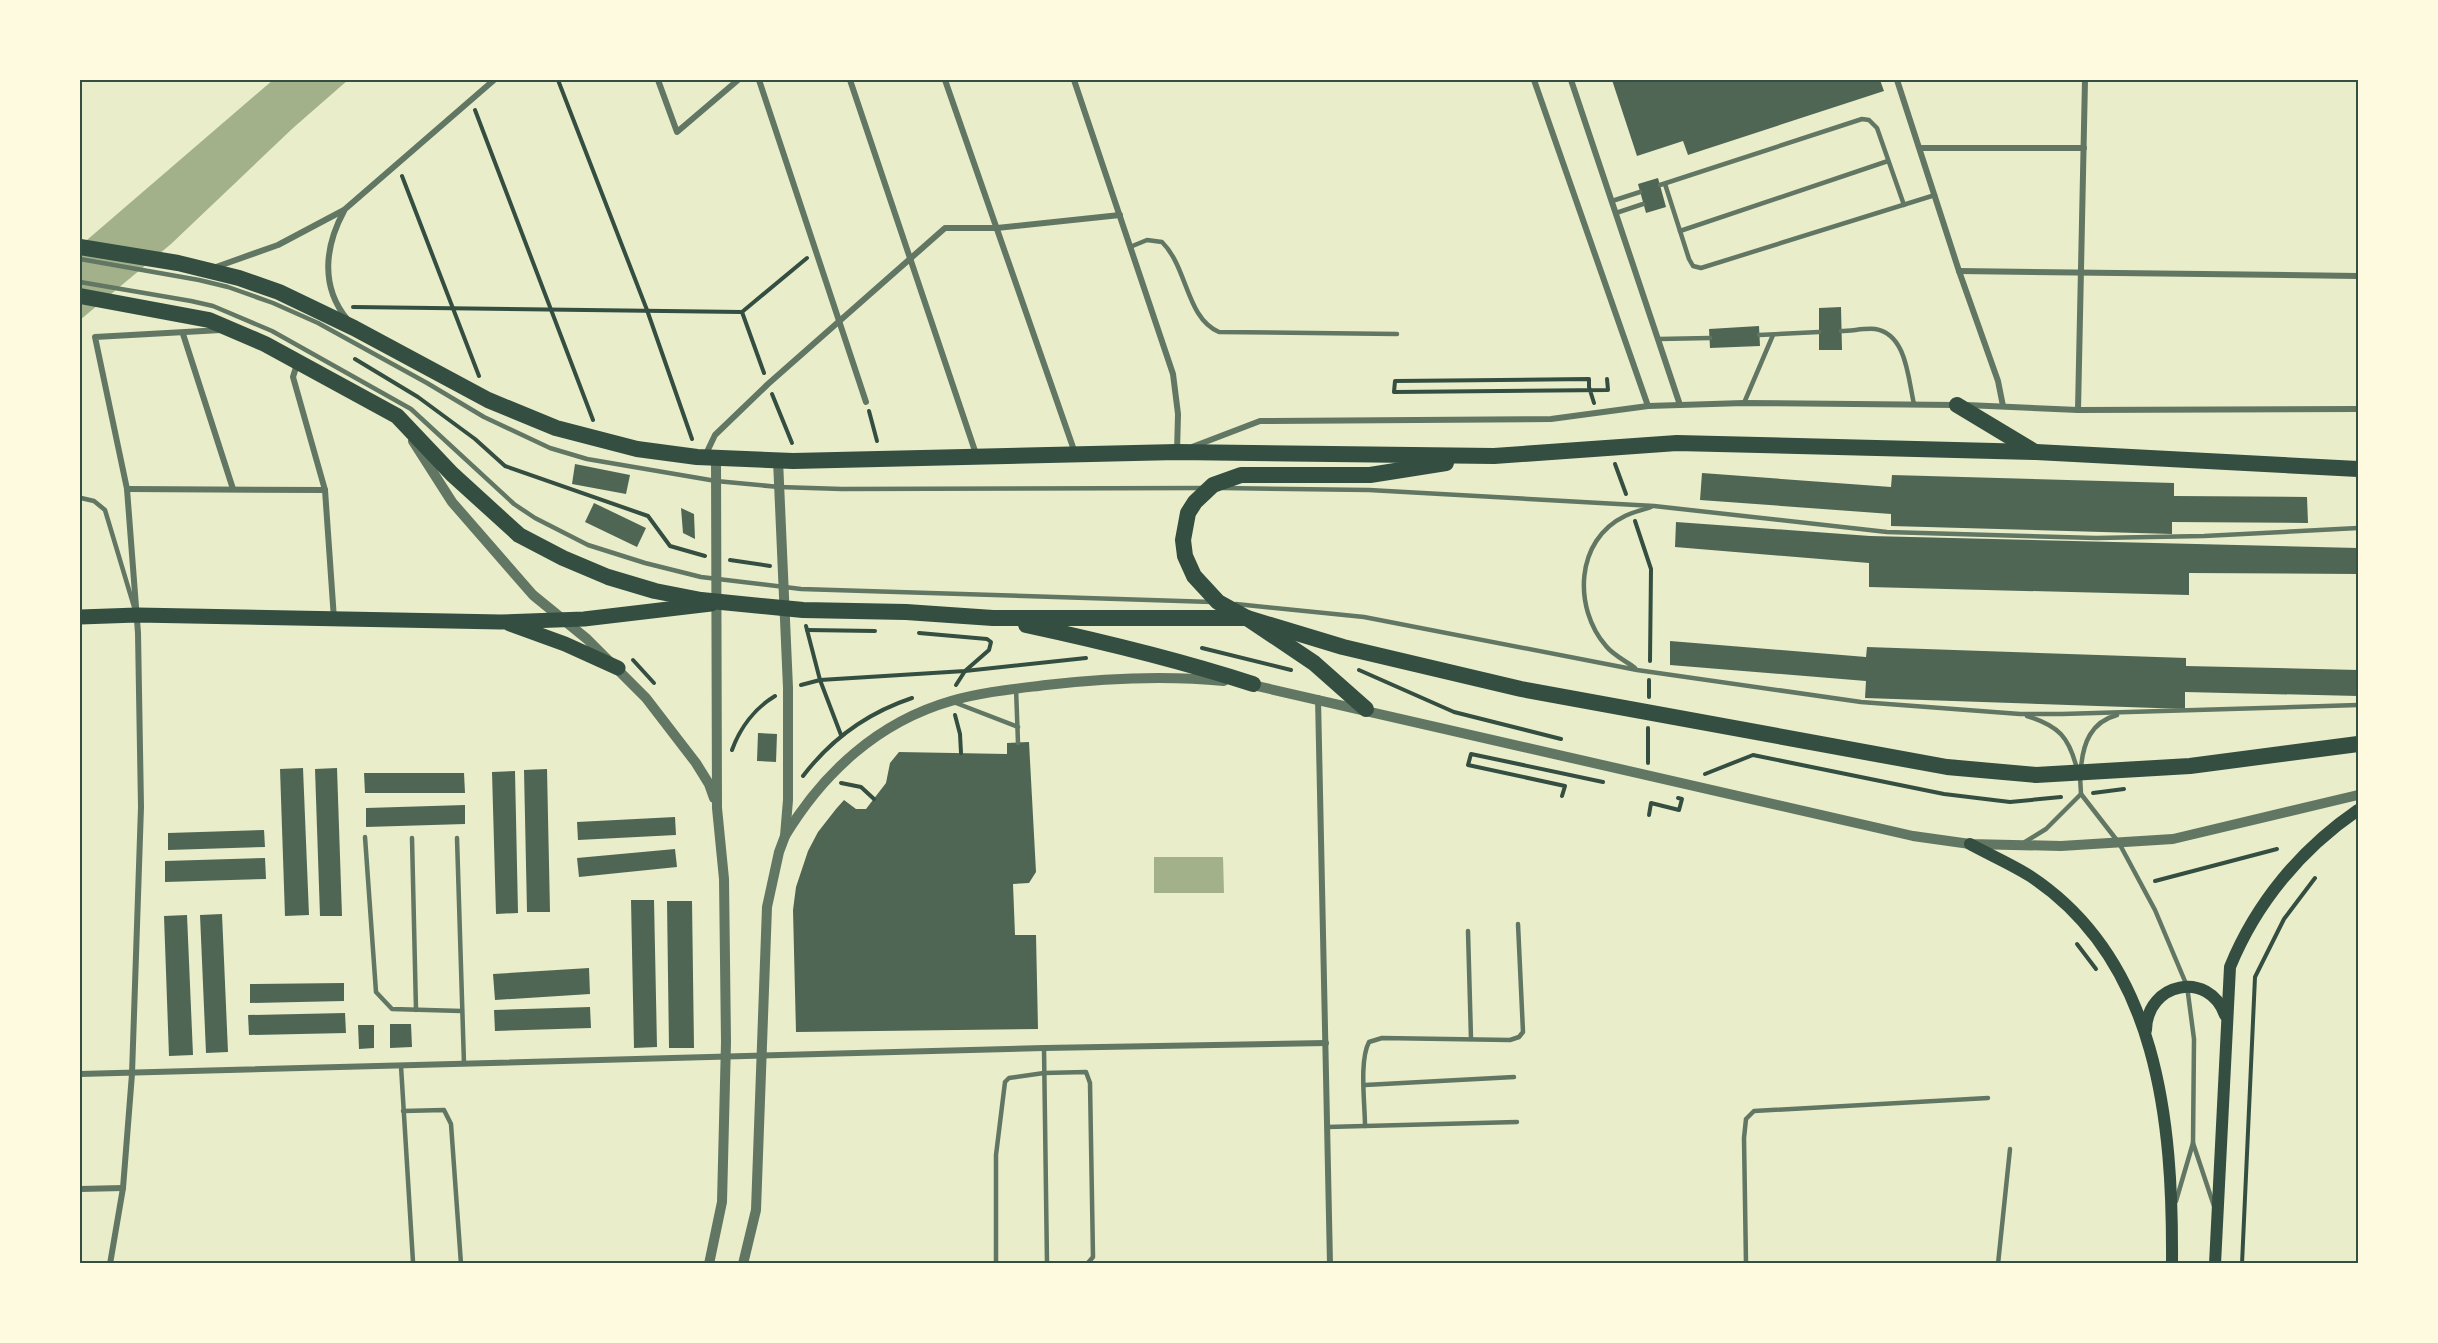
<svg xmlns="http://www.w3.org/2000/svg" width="2438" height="1343" font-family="Cabin,sans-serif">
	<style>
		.water { fill: #a3b18a }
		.building { fill: #4f6655 }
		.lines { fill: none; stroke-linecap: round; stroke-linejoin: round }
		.path { stroke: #344e41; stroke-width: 4 }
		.service { stroke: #617663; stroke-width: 4.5 }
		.minor { stroke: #617663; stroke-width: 6 }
		.tertiary { stroke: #617663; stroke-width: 10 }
		.secondary { stroke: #344e41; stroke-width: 12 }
		.primary { stroke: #344e41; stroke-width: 15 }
		.trunk { stroke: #344e41; stroke-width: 16 }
		.neatline { fill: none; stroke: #344e41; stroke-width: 2 }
	</style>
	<rect width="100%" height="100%" fill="#e9edc9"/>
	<g class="water">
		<path d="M273 80H348L293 128 171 244 80 320V246Z"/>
		<path d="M1154 857H1223L1224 893H1154Z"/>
	</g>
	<g class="building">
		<path d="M1612 80H1880L1884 91 1688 155 1683 141 1637 156Z"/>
		<path d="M1658 178 1666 207 1646 213 1638 184Z"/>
		<path d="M1841 307 1842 350H1819V308Z"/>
		<path d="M1759 326 1760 346 1710 348 1709 329Z"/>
		<path d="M575 464 630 475 626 494 572 484Z"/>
		<path d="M1702 473 1891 487 1892 475 2174 483V496L2307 497 2308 523 2172 522V534L1891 526V514L1700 500Z"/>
		<path d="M594 503 646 528 637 547 585 522Z"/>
		<path d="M681 508 694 514 695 539 683 533Z"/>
		<path d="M1676 522 1870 536 2358 548V574L2189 573V595L1869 587V563L1675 547Z"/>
		<path d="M1670 641 1866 657 1867 647 2186 658V666L2358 670V696L2185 692V709L1865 698 1866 681 1670 665Z"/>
		<path d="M758 733 777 734 776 762 757 761Z"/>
		<path d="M1029 742 1036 872 1029 883 1013 884 1015 935H1036L1038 1029 796 1032 793 910 796 887 808 851 818 832 836 809 844 800 856 809H866L886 783 890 763 899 752 1007 754V743Z"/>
		<path d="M303 768 309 915 285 916 280 769Z"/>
		<path d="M337 768 342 916H320L315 769Z"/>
		<path d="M547 769 550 912H527L524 770Z"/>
		<path d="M515 771 518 913 496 914 492 772Z"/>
		<path d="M364 773H464L465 793H365Z"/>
		<path d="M465 805V824L366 827V808Z"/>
		<path d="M675 817 676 835 578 840 577 822Z"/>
		<path d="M264 830 265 847 168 850V833Z"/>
		<path d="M675 849 677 867 579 877 577 858Z"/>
		<path d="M265 858 266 879 165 882V861Z"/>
		<path d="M631 900H654L657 1047 634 1048Z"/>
		<path d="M667 901H692L694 1048H669Z"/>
		<path d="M222 914 228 1052 206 1053 200 915Z"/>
		<path d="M187 915 193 1055 169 1056 164 916Z"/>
		<path d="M589 968 590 994 495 1000 493 974Z"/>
		<path d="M344 983V1001L250 1003V984Z"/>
		<path d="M590 1007 591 1028 495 1031 494 1010Z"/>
		<path d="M345 1013 346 1033 249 1035 248 1015Z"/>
		<path d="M390 1024H411L412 1047 390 1048Z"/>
		<path d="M358 1025H374V1048L359 1049Z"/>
	</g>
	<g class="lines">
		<g class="path">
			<path d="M558 80 647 310 692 439"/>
			<path d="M475 110 593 420"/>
			<path d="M402 176 479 376"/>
			<path d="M353 307 742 312 807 258"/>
			<path d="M742 312 764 373"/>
			<path d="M355 359 418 397 475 439 505 466 648 516 670 546 705 556"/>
			<path d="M772 394 792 443"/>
			<path d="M1594 403 1589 387V379L1395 381 1394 392 1608 390 1607 379"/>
			<path d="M869 411 877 441"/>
			<path d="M1615 464 1626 494"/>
			<path d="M1635 521 1651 569 1650 661"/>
			<path d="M730 560 770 566"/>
			<path d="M806 626 820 680 841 735"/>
			<path d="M807 630 875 631"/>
			<path d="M919 633 987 639 991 642 989 650 965 671 956 685"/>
			<path d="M1202 648 1291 670"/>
			<path d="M633 660 654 683"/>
			<path d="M1359 670 1454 712 1561 739"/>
			<path d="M801 685 820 680 965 671 1086 658"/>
			<path d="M1649 697V680"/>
			<path d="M955 715 960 734 961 753"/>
			<path d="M732 750C740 728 755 708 775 696"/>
			<path d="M1648 763V728"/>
			<path d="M1705 774 1753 755 1944 794 2010 802 2061 797"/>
			<path d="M803 776C832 738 867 713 912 698"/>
			<path d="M841 783 861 787 874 799"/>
			<path d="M2093 793 2124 789"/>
			<path d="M1562 796 1565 786 1468 765 1471 754 1603 782"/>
			<path d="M1649 815 1651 803 1679 810 1682 799 1678 798"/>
			<path d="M2155 881 2277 849"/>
			<path d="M2077 944 2096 969"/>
			<path d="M2242 1264 2255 977 2284 919 2315 878"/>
		</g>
		<g class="service">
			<path d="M1665 184 1689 259 1693 266 1701 268 1935 195"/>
			<path d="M1660 185 1862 119 1869 120 1877 128 1904 205"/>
			<path d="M1612 201 1640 192"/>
			<path d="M1616 213 1643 204"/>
			<path d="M1680 231 1888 161"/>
			<path d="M1130 247 1147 240 1162 242C1188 268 1186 318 1219 332L1397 334"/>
			<path d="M80 259 199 280 228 287 273 303 318 323 427 383 484 417 550 448 587 459 716 481 779 487 842 489 1203 488"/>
			<path d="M80 282 191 301 213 306 272 331 411 409 514 504 535 518 588 545 645 563 701 577 801 589 1212 602"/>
			<path d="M1841 331C1852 331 1864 328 1875 329 1907 334 1908 379 1914 404"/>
			<path d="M1759 335 1819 332"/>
			<path d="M1659 339 1710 338"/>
			<path d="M1744 403 1773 335"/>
			<path d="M1223 488 1369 490 1654 506 1887 532 2096 538 2204 536 2358 528"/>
			<path d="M81 498 94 501 105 510 135 610"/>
			<path d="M1236 604 1364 617 1637 670 1861 702 2020 714H2062L2358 705"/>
			<path d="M1635 668C1626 661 1613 655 1606 646 1573 608 1575 540 1625 516 1633 512 1643 510 1651 507"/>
			<path d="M1016 688 1018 743"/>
			<path d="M956 703 1018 727"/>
			<path d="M2027 716C2059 726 2069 737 2077 769"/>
			<path d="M2081 768C2083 743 2091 722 2117 715"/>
			<path d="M2080 776 2081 794 2119 843 2155 910 2187 986 2194 1039 2193 1143 2176 1201"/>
			<path d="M365 837 376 992 392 1009 462 1011"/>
			<path d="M412 838 416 1010"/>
			<path d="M457 838 464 1064"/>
			<path d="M2025 842 2046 829 2081 794"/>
			<path d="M1468 931 1471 1039"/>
			<path d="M1044 1048 1047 1264"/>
			<path d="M401 1066 413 1262"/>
			<path d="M1365 1085 1514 1077"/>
			<path d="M403 1111 444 1110 451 1124 461 1264"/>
			<path d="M1517 1122 1365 1126C1365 1104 1359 1061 1369 1042L1382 1038 1510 1040 1519 1037 1523 1032 1518 924"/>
			<path d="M1327 1127 1365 1126"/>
			<path d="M2193 1143 2214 1206"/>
			<path d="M996 1264V1155L1005 1082 1009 1078 1044 1073 1086 1072 1090 1083 1093 1257 1087 1264"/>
			<path d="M1746 1264 1744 1138 1746 1119 1754 1111 1988 1098"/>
			<path d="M1998 1264 2010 1149"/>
		</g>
		<g class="minor">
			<path d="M658 80 677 132 738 80"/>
			<path d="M759 80 866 402"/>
			<path d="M850 80 976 454"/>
			<path d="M945 80 1075 453"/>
			<path d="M1074 80 1173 374 1178 414 1177 452"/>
			<path d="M1534 80 1648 406"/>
			<path d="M1571 80 1680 405"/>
			<path d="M1897 80 1959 271 1998 381 2003 406"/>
			<path d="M1920 148H2084"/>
			<path d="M344 211C325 246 320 286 347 319"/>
			<path d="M216 267 278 245 344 210 494 80"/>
			<path d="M1959 271 2358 276"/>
			<path d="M183 334 233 489"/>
			<path d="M297 364 293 377 325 490 334 619"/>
			<path d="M1966 405 2078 410 2358 409"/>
			<path d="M2078 410 2085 80"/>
			<path d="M1192 447 1260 421 1551 419 1648 406 1744 403 1956 405"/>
			<path d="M705 456 715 435 768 384 945 228H997L1120 215"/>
			<path d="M127 489 325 490"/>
			<path d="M1318 698 1330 1264"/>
			<path d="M80 1074 1044 1048 1326 1043"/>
			<path d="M80 1189 123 1188"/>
			<path d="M110 1264 123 1188 132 1074 141 807 138 633 127 489 95 337 221 330"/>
		</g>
		<g class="tertiary">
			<path d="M413 441 452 502 533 595 587 639 646 698 696 763 709 784 714 798"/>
			<path d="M1248 684 1913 836 1970 844 2061 846 2173 839 2358 795"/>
			<path d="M785 836C823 773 878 722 951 701 982 692 1014 689 1046 685 1106 678 1164 675 1224 681"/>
			<path d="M709 1264 722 1202 726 1042 724 879 717 808 716 458"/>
			<path d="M743 1264 756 1210 767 907 779 852 785 836 788 800V688L778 460"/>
		</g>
		<g class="secondary">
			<path d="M1970 844C1990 855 2011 864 2030 876 2159 961 2173 1123 2172 1264"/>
			<path d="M2146 1030C2147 982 2209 970 2225 1015"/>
			<path d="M2215 1264 2230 967C2256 903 2301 849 2358 810"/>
		</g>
		<g class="primary">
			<path d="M80 617 137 615 501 622 584 619 711 604"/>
			<path d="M510 624 565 644 618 668"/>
		</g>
		<g class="trunk">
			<path d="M80 247 178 263 239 278 279 292 354 328 488 400 556 428 637 449 697 457 793 461 1177 452 1494 456 1677 443 2036 452 2358 469"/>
			<path d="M80 296 209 320 265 344 397 416 452 474 519 535 563 558 608 577 655 591 701 600 803 610 906 612 993 618H1247L1343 647 1521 689 1947 767 2036 775 2190 766 2358 744"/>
			<path d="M1957 405 2035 452"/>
			<path d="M1026 625C1105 642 1176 659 1253 684"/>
			<path d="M1366 709 1314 663 1247 618 1218 602 1194 576 1185 556 1183 540 1188 513 1195 502 1213 485 1241 475H1370L1446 463"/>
		</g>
	</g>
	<rect width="2438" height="1343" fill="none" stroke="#fefae0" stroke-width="162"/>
	<rect x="81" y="81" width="2276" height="1181" class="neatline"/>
</svg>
